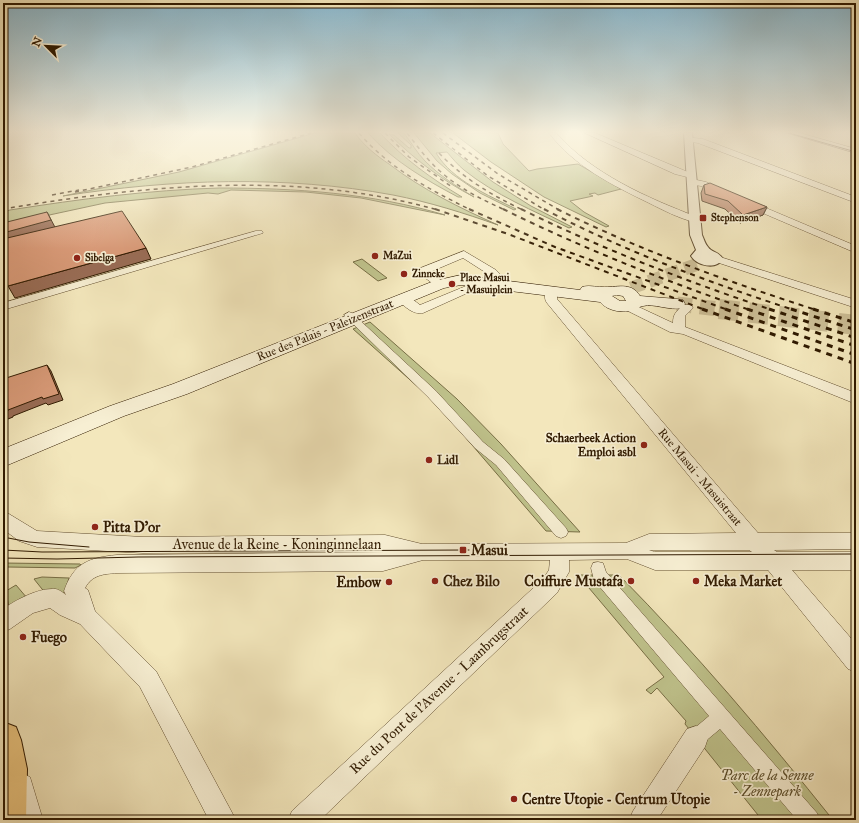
<svg xmlns="http://www.w3.org/2000/svg" width="859" height="823" font-family="'IM FELL Great Primer',serif">
	<style>
		.green { fill: #c0c48d; stroke: #786f46 }
		.lines { fill: none; stroke-linecap: round; stroke-linejoin: round }
		.tertiary-tunnel { stroke: #ccbe96; stroke-width: 13; stroke-dasharray: 13 6; stroke-linecap: butt }
		.secondary-tunnel-far1 { stroke: #ccbe96; stroke-width: 15; stroke-dasharray: 15 8; stroke-linecap: butt }
		.secondary-tunnel { stroke: #ccbe96; stroke-width: 20; stroke-dasharray: 20 10; stroke-linecap: butt }
		.pedestrian-casing { stroke: #614d2f; stroke-width: 1 }
		.minor-casing { stroke: #614d2f; stroke-width: 1 }
		.tertiary-casing { stroke: #614d2f; stroke-width: 2 }
		.secondary-casing { stroke: #301a00; stroke-width: 1 }
		.primary-casing { stroke: #301a00; stroke-width: 2 }
		.pedestrian { fill: #f7efd3; fill-rule: evenodd }
		.minor { fill: #f7efd3; fill-rule: evenodd }
		.tertiary { fill: #f7efd3; fill-rule: evenodd }
		.secondary { fill: #f7efd3; fill-rule: evenodd }
		.primary { fill: #eac47e; fill-rule: evenodd }
		.tram { stroke: #301a00; stroke-width: 1 }
		.rail-far2 { stroke: #301a00; stroke-width: 1.5; stroke-dasharray: 4 4; stroke-linecap: butt }
		.rail-far1 { stroke: #301a00; stroke-width: 2; stroke-dasharray: 5 5; stroke-linecap: butt }
		.rail { stroke: #301a00; stroke-width: 3; stroke-dasharray: 6 6; stroke-linecap: butt }
		.wall { fill: #bb8568; stroke: #301a00 }
		.shaded-wall { fill: #996c55; stroke: #301a00 }
		.building { fill: #da9b79; stroke: #301a00 }
		.poi-dot { fill: #8f2418; stroke: #f7efd3; stroke-width: 1.5 }
		.labels { text-anchor: middle; dominant-baseline: central; stroke-width: 3.5; stroke-linejoin: round; paint-order: stroke }
		.far-poi-label { font-size: 10px; font-weight: bold; fill: #301a00; stroke: #f7efd3; text-anchor: start }
		.street-label { font-size: 12px; fill: #301a00; stroke: #f7efd3 }
		.poi-label { font-size: 12px; font-weight: bold; fill: #301a00; stroke: #f7efd3; text-anchor: end }
		.near-poi-label { font-size: 14px; font-weight: bold; fill: #301a00; stroke: #f7efd3; text-anchor: start }
		.near-street-label { font-size: 14px; fill: #301a00; stroke: #f7efd3 }
		.near-park-label { font-size: 14px; font-style: italic; fill: #5b4d2a; stroke: #f7efd3 }
	</style>
	<rect width="100%" height="100%" fill="#f3e7bc"/>
	<filter id="stains"><feTurbulence type="fractalNoise" baseFrequency=".005" numOctaves="4"/><feColorMatrix values="0 0 0 0 .2 0 0 0 0 .09 0 0 0 0 .02 0 0 0 .5 -.17"/></filter>
	<radialGradient id="worn" r=".72"><stop offset=".6" stop-color="#630" stop-opacity="0"/><stop offset="1" stop-color="#630" stop-opacity=".3"/></radialGradient>
	<g class="green">
		<path d="M315 133H355C364 146 377 156 389 164 423 190 460 208 498 225 464 213 429 202 393 195 285 175 172 179 63 196L179 172Z"/>
		<path d="M368 133H380C404 159 432 179 462 197H458C426 180 393 161 368 133Z"/>
		<path d="M398 133H404C411 142 417 153 425 161 439 175 457 187 474 197 443 181 414 159 389 134L394 135 409 148H411V145Z"/>
		<path d="M414 133H430L493 182 531 206 572 227 569 228C534 211 495 195 464 170 458 165 452 158 447 152L436 153C453 181 488 195 516 209L514 210 480 193 452 174 437 161Z"/>
		<path d="M453 133H498L503 144 529 171 537 169 578 164 621 189 598 195 595 193 589 194 593 196 570 201 584 212 609 226 606 227 544 197 491 162Z"/>
		<path d="M219 188C296 188 371 193 445 215L361 198 306 192 231 190 218 194 208 193 105 203 3 225V212L10 210C80 199 149 190 219 188Z"/>
		<path d="M362 259 387 278 378 281 353 262Z"/>
		<path d="M370 322 457 399 501 444 580 532 546 531 460 431 427 395 353 329Z"/>
		<path d="M3 563 80 564 81 565 75 568 7 567H3Z"/>
		<path d="M578 575H619C695 652 765 735 833 820H762L685 724 686 721 657 688 651 694 646 690 664 677Z"/>
		<path d="M42 577 69 578 64 593 46 594 34 579Z"/>
		<path d="M16 585 27 598 9 608 6 591Z"/>
	</g>
	<g class="lines">
		<path class="tertiary-tunnel" d="M631 288 698 264"/>
		<path class="secondary-tunnel-far1" d="M677 304 727 310"/>
		<path class="secondary-tunnel" d="M719 309 856 325"/>
		<defs>
			<g id="pedestrian">
				<path d="M256 231H262L263 233 3 310V303Z"/>
				<path d="M349 312 352 313 436 391 483 442 504 459 566 528 568 532 566 536 561 538 556 536 496 465 475 448 428 397 346 317 344 315Z"/>
				<path d="M598 562 603 563 606 572 817 813 820 820H797L720 729 702 744 696 747 690 744 687 738 690 732 709 716 594 580 591 568 593 563Z"/>
			</g>
			<g id="minor">
				<path d="M549 133H556C592 174 648 198 697 217L699 219 694 222C678 218 663 210 649 203 612 185 574 166 549 133Z"/>
				<path d="M585 133H595L695 175 691 178 675 174Z"/>
				<path d="M788 133H800L856 149V153Z"/>
				<path d="M685 137 703 139 856 197V203L698 143 685 141Z"/>
				<path d="M692 179 706 182 727 192 723 195 701 186 689 184 688 182Z"/>
				<path d="M747 200 856 246V253L744 205 742 203 744 201Z"/>
				<path d="M464 251 496 270 506 280 504 282H496L488 274 463 258 430 272 446 284 444 286H436L416 271 418 269Z"/>
				<path d="M717 256 856 300V308L713 261 712 259 713 257Z"/>
				<path d="M472 278 476 279 478 286 474 290 423 313C413 315 403 306 397 298L399 295H407L420 305 466 286 468 279Z"/>
				<path d="M551 287 555 288 557 290V299L758 533H856V549L774 550 777 552H856V570H792L856 644V672L848 669 768 570H655L627 559 569 560V572L557 593 320 820H288L292 811 543 579 549 570 550 560H423L383 571 117 573C103 574 92 575 85 588L88 590 95 611 156 671 236 820H209L140 687 80 624 60 615 50 608 33 613 10 629 3 632V609C16 600 36 589 52 589 57 588 62 592 66 595L64 591C74 563 88 558 117 555L388 552 143 553 37 547 19 541 3 529V511L9 514 37 531 143 537 385 535 422 544 626 543 649 534 736 533 547 303C544 299 544 291 547 288ZM649 550H749L752 552H655Z"/>
				<path d="M628 302 673 323C673 314 676 312 683 305H691L693 308 685 316V327L856 393V404L683 334 670 332 624 309 622 306 624 303Z"/>
				<path d="M696 726 705 729 708 738 705 747 657 820H629L633 811 687 729Z"/>
				<path d="M21 773 30 777 43 820H17L8 786 12 777Z"/>
			</g>
			<path id="tertiary" d="M684 133H692L702 235C704 239 705 244 708 247 712 253 717 250 723 259 716 270 697 266 691 256L696 250 690 235Z"/>
			<path id="secondary" d="M461 275 580 290 582 287C589 285 595 287 602 287 616 288 631 281 640 296L677 299 683 300 685 304 683 308C669 311 654 303 643 306 640 306 637 309 635 310 623 313 609 312 600 302L461 285 444 288 187 394 124 416 3 467V449L110 406 173 384 434 281ZM617 295 623 296 626 301H620L612 296Z"/>
			<path id="primary" d="M3 722 16 727 21 740 27 769 26 820H3Z"/>
		</defs>
		<use href="#pedestrian" class="pedestrian-casing"/>
		<use href="#minor" class="minor-casing"/>
		<use href="#tertiary" class="tertiary-casing"/>
		<use href="#secondary" class="secondary-casing"/>
		<use href="#primary" class="primary-casing"/>
		<use href="#pedestrian" class="pedestrian"/>
		<use href="#minor" class="minor"/>
		<use href="#tertiary" class="tertiary"/>
		<use href="#secondary" class="secondary"/>
		<use href="#primary" class="primary"/>
		<g class="tram">
			<path d="M789 133 856 152"/>
			<path d="M3 537 29 542 89 547"/>
			<path d="M3 550 42 552 469 550"/>
			<path d="M3 558 57 559 138 557 856 554"/>
		</g>
		<g class="rail-far2">
			<path d="M359 133C389 168 430 190 471 210"/>
			<path d="M385 133 409 157 452 187"/>
			<path d="M407 133C418 147 428 161 441 172 460 189 483 200 505 210"/>
			<path d="M433 133 488 176 545 210"/>
			<path d="M443 133 498 174 559 210"/>
			<path d="M439 153C463 178 491 195 523 210"/>
			<path d="M75 192 192 167 311 133"/>
			<path d="M52 195 79 190"/>
			<path d="M3 209C146 185 297 170 438 210"/>
		</g>
		<g class="rail-far1">
			<path d="M435 209 508 234 705 310"/>
			<path d="M469 209 555 247 728 310"/>
			<path d="M503 209C582 248 665 281 750 310"/>
			<path d="M521 209C602 249 686 281 772 310"/>
			<path d="M544 209C624 251 708 282 794 310"/>
			<path d="M557 209C641 251 727 281 816 310"/>
		</g>
		<g class="rail">
			<path d="M702 309 856 364"/>
			<path d="M725 309 856 355"/>
			<path d="M747 309 856 346"/>
			<path d="M769 309 856 338"/>
			<path d="M791 309 856 330"/>
			<path d="M813 309 856 323"/>
		</g>
	</g>
	<path class="wall" d="M704 185 767 207 763 215 740 223 725 209 702 201 701 193Z"/>
	<g class="shaded-wall">
		<path d="M767 207 763 215 740 223 743 215Z"/>
		<path d="M47 212 57 231 3 245V233Z"/>
		<path d="M146 248 151 259 15 298 8 286Z"/>
		<path d="M47 365 51 371 63 400 48 405 46 403 13 416V417L3 421V413L8 410Z"/>
	</g>
	<g class="building">
		<path d="M710 183 767 207 743 215 728 201 705 194 704 185Z"/>
		<path d="M122 211 146 248 8 286 3 268V239Z"/>
		<path d="M47 212 51 220 3 233V223Z"/>
		<path d="M47 365 59 394 43 399 42 397 8 410V411L3 413V379Z"/>
	</g>
	<linearGradient id="sky" x2="0" y2="1"><stop stop-color="#89b9d0"/><stop offset="0.53" stop-color="#faf4e1"/><stop offset="1" stop-color="#faf4e1" stop-opacity="0"/></linearGradient>
	<rect width="859" height="249" fill="url(#sky)"/>
	<g class="poi-dot">
		<rect x="699" y="214" width="8" height="8" rx="2"/>
		<circle cx="375" cy="256" r="4"/>
		<circle cx="77" cy="258" r="4"/>
		<circle cx="404" cy="274" r="4"/>
		<circle cx="452" cy="284" r="4"/>
		<circle cx="644" cy="445" r="4"/>
		<circle cx="429" cy="460" r="4"/>
		<circle cx="95" cy="527" r="4"/>
		<rect x="459" y="546" width="8" height="8" rx="2"/>
		<circle cx="435" cy="581" r="4"/>
		<circle cx="631" cy="581" r="4"/>
		<circle cx="696" cy="581" r="4"/>
		<circle cx="389" cy="582" r="4"/>
		<circle cx="23" cy="637" r="4"/>
		<circle cx="514" cy="799" r="4"/>
	</g>
	<g class="labels">
		<g class="far-poi-label">
			<text x="711" y="218">Stephenson</text>
			<text x="383" y="256">MaZui</text>
			<text x="85" y="258">Sibelga</text>
			<text x="412" y="274">Zinneke</text>
			<text x="460" y="278">Place Masui<tspan x="460" dy="12">- Masuiplein</tspan></text>
		</g>
		<g class="street-label">
			<text transform="translate(325 330) rotate(-22)">Rue des Palais - Paleizenstraat</text>
			<text transform="translate(700 477) rotate(50)">Rue Masui - Masuistraat</text>
		</g>
		<g class="poi-label">
			<text x="636" y="438">Schaerbeek Action<tspan x="636" dy="14">Emploi asbl</tspan></text>
			<text x="437" y="460" text-anchor="start">Lidl</text>
		</g>
		<g class="near-poi-label">
			<text x="103" y="527">Pitta D’or</text>
			<text x="471" y="550">Masui</text>
			<text x="443" y="581">Chez Bilo</text>
			<text x="623" y="581" text-anchor="end">Coiffure Mustafa</text>
			<text x="704" y="581">Meka Market</text>
			<text x="381" y="582" text-anchor="end">Embow</text>
			<text x="31" y="637">Fuego</text>
			<text x="522" y="799">Centre Utopie - Centrum Utopie</text>
		</g>
		<g class="near-street-label">
			<text x="277" y="544">Avenue de la Reine - Koninginnelaan</text>
			<text transform="translate(439 690) rotate(-43)">Rue du Pont de l'Avenue - Laanbrugstraat</text>
		</g>
		<g class="near-park-label">
			<text x="767" y="775">Parc de la Senne<tspan x="767" dy="16">- Zennepark</tspan></text>
		</g>
	</g>
	<rect width="859" height="823" fill="none" stroke="#f3e7bc" stroke-width="16"/>
	<rect x="4" y="4" width="851" height="815" fill="none" stroke="#301a00" stroke-width="2"/>
	<rect x="8" y="8" width="843" height="807" fill="none" stroke="#301a00"/>
	<g transform="translate(46 46) rotate(294)" stroke="#f7efd3" stroke-width="3" paint-order="stroke">
	<path d="M0-3L7 15L0 10L-7 15Z" fill="#301a00"/>
	<text y="-6" font-size="11" font-weight="bold" text-anchor="middle" fill="#301a00">N</text>
	</g>
	<rect width="100%" height="100%" filter="url(#stains)"/>
	<rect width="100%" height="100%" fill="url(#worn)"/>
</svg>
